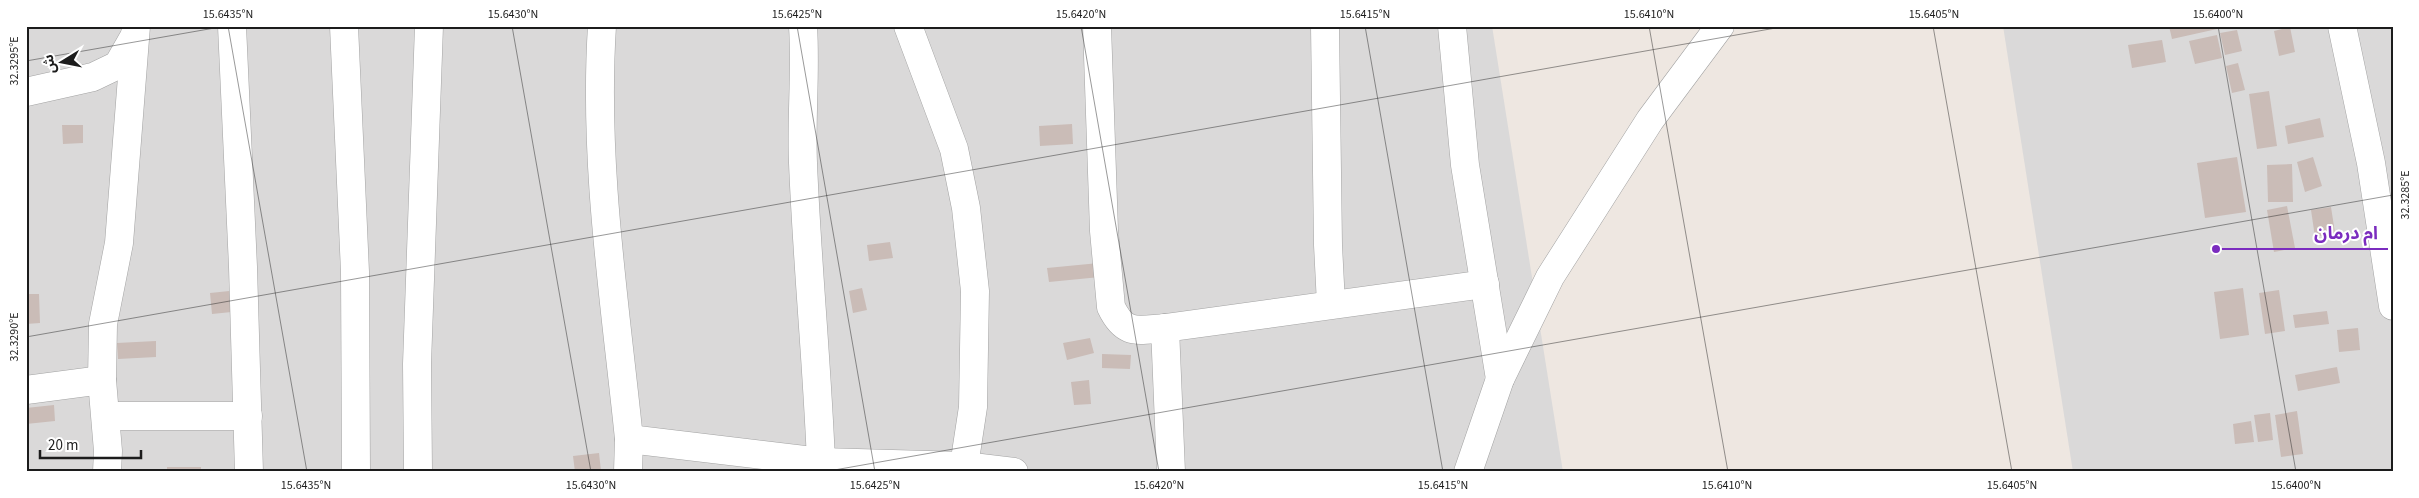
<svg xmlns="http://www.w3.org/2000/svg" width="2419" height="498" font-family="'Source Sans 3','Noto Sans Arabic',sans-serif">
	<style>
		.residential { fill: #dad9d9 }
		.building { fill: #cabcb7 }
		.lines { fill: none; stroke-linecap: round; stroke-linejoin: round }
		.minor-casing { stroke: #a3a3a3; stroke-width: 29 }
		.minor { stroke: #fff; stroke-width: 28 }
		.ticks { fill: none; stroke: #1c1c1c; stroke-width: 1; stroke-opacity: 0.45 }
		.leader { fill: none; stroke: #7b2cbf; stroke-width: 2 }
		.callout-dot { fill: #7b2cbf; stroke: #fff; stroke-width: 2 }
		.callout-label { font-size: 18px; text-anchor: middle; font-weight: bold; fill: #7b2cbf; stroke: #fff; stroke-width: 4; stroke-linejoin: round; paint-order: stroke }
		.neatline { fill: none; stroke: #1c1c1c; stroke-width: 2 }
		.ticks-label { font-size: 12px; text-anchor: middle; fill: #1c1c1c }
	</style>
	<rect width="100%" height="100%" fill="#eee7e1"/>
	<g class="residential">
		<path d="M26 26H1492L1563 472H26Z"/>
		<path d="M2003 26H2393V472H2073Z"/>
	</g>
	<g class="building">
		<path d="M2169 26H2216L2217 29 2172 39Z"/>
		<path d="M2290 27 2295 52 2279 56 2274 31Z"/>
		<path d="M2237 30 2242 51 2225 55 2220 33Z"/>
		<path d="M2217 35 2222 58 2195 64 2189 41Z"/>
		<path d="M2162 40 2166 62 2132 68 2128 45Z"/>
		<path d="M2238 63 2245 90 2232 93 2226 66Z"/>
		<path d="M2269 91 2277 146 2257 149 2249 94Z"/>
		<path d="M2320 118 2324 137 2288 144 2285 126Z"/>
		<path d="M1072 124 1073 144 1040 146 1039 126Z"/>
		<path d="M62 125H83V143L63 144Z"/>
		<path d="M2237 157 2246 212 2205 218 2197 163Z"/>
		<path d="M2313 157 2322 186 2305 192 2297 162Z"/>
		<path d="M2292 164 2293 202H2268L2267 165Z"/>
		<path d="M2287 206 2295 248 2274 252 2267 210Z"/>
		<path d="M2331 207 2335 233 2315 237 2311 210Z"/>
		<path d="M890 242 893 258 869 261 867 245Z"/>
		<path d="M1099 263 1100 277 1049 282 1047 268Z"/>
		<path d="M862 288 867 310 853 313 849 291Z"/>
		<path d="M2243 288 2249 335 2220 339 2214 292Z"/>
		<path d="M239 290 241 311 212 314 210 293Z"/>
		<path d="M2279 290 2285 331 2265 334 2259 293Z"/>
		<path d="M26 294H39L40 323 26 324Z"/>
		<path d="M2327 311 2329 324 2295 328 2293 315Z"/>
		<path d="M2358 328 2360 350 2339 352 2337 330Z"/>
		<path d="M1090 338 1094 353 1067 360 1063 343Z"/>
		<path d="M156 341V357L118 359 117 343Z"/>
		<path d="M1102 354 1131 355 1130 369 1102 368Z"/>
		<path d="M2337 367 2340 383 2298 391 2295 375Z"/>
		<path d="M1089 380 1091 404 1074 405 1071 382Z"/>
		<path d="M54 405 55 421 26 424V408Z"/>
		<path d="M2297 411 2303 454 2281 457 2275 415Z"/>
		<path d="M2270 413 2273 440 2258 442 2254 415Z"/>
		<path d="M2251 421 2254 442 2235 444 2233 424Z"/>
		<path d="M599 453 601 471 575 472 573 456Z"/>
		<rect x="167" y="467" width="34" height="5"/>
	</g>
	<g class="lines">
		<defs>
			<g id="minor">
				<path d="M232 26 243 267 249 472"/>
				<path d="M344 26 355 272 356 472"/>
				<path d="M602 26C593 164 615 302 629 439L628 472"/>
				<path d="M803 26C806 72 801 117 803 163 807 263 817 362 821 462"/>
				<path d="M908 26 954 149 966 208 975 291 973 407 964 466"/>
				<path d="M1097 26 1104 231 1111 307C1125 336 1137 330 1165 328L1485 284"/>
				<path d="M1325 26 1328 245 1331 304"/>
				<path d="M1452 26 1465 165 1500 379"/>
				<path d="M2342 26 2371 163 2393 306"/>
				<path d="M26 92 93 77 118 65 134 37"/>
				<path d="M1165 328 1171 472"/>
				<path d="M26 390 102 380"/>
				<path d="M106 416H248"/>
				<path d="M629 439 821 462 964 466 1014 472"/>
				<path d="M107 472 108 451 102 380 103 324 119 243 136 26"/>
				<path d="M418 472 417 364 429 26"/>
				<path d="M1468 472 1500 379 1550 277 1650 120 1720 26"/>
			</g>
		</defs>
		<use href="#minor" class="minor-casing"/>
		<use href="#minor" class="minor"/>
	</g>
	<path class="ticks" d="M228 26 307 472M512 26 591 472M797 26 875 472M1081 26 1159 472M1365 26 1443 472M1649 26 1728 472M1933 26 2012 472M2218 26 2296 472M26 61 226 26M26 337 1787 26M823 472 2393 195M2384 472 2393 470"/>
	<path class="leader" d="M2216 249L2305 249H2388"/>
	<circle class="callout-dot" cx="2216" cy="249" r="5"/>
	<g class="callout-label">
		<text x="2346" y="239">ام درمان</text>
	</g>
	<rect width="2419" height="498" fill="none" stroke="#ffffff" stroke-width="55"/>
	<g transform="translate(62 62) rotate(260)" stroke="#ffffff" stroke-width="4" paint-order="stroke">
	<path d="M0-4L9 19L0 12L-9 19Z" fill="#1c1c1c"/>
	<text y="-8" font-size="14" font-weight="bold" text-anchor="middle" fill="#1c1c1c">ش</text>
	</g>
	<path d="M40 450v8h101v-8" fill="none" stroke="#1c1c1c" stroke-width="2.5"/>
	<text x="48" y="450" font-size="15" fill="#1c1c1c" stroke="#ffffff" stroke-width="4" paint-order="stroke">20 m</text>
	<rect x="28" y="28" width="2364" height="442" class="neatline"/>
	<g class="ticks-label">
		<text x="228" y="18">15.6435°N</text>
		<text x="513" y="18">15.6430°N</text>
		<text x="797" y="18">15.6425°N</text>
		<text x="1081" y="18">15.6420°N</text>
		<text x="1365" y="18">15.6415°N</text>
		<text x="1649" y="18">15.6410°N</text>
		<text x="1934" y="18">15.6405°N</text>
		<text x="2218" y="18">15.6400°N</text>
		<text transform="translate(14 61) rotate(-90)" y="4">32.3295°E</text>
		<text transform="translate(2405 195) rotate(-90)" y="4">32.3285°E</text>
		<text transform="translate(14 337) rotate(-90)" y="4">32.3290°E</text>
		<text x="306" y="489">15.6435°N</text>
		<text x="591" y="489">15.6430°N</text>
		<text x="875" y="489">15.6425°N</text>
		<text x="1159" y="489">15.6420°N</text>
		<text x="1443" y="489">15.6415°N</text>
		<text x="1727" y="489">15.6410°N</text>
		<text x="2012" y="489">15.6405°N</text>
		<text x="2296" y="489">15.6400°N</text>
	</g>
</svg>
